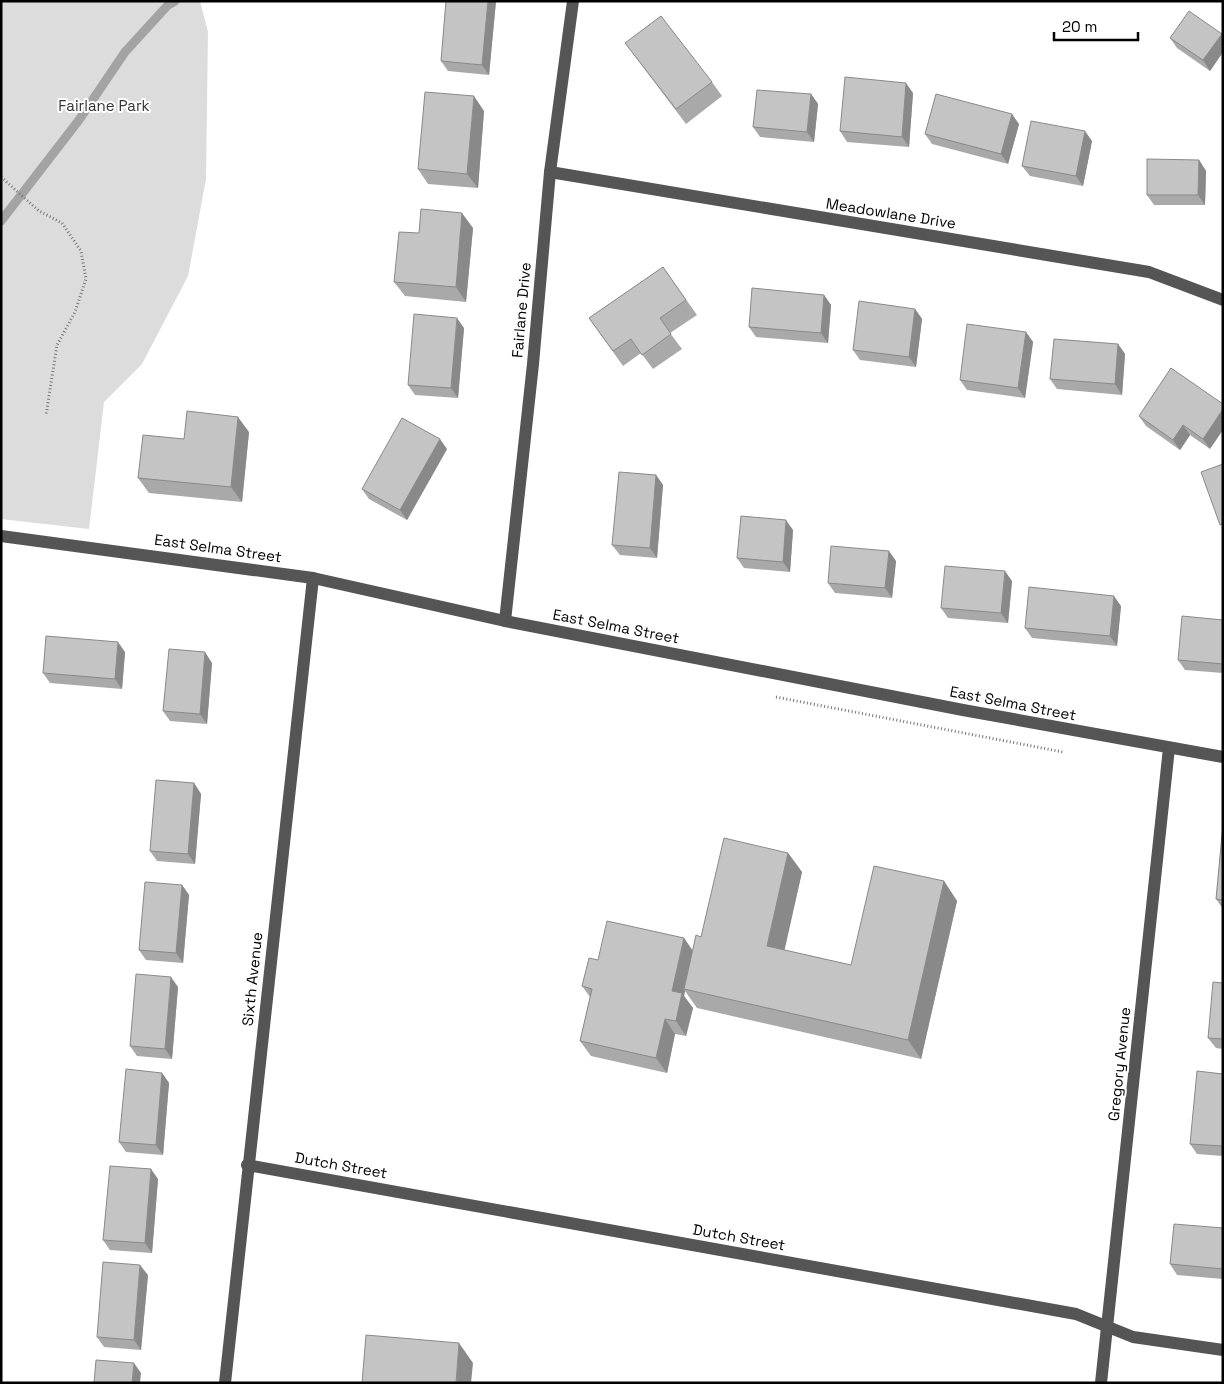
<svg xmlns="http://www.w3.org/2000/svg" width="1224" height="1384" font-family="'Space Grotesk',sans-serif">
	<style>
		.green { fill: #dcdcdc }
		.lines { fill: none; stroke-linecap: round; stroke-linejoin: round }
		.stream { stroke: #a3a3a3; stroke-width: 9 }
		.path { stroke: #777; stroke-width: 3; stroke-dasharray: 1 2.5; stroke-linecap: butt }
		.minor { stroke: #555; stroke-width: 12 }
		.wall { fill: #a9a9a9 }
		.shaded-wall { fill: #898989 }
		.building { fill: #c4c4c4; stroke: #898989 }
		.labels { text-anchor: middle; dominant-baseline: central; stroke-width: 4; stroke-linejoin: round; paint-order: stroke }
		.park-label { font-size: 15px; fill: #333; stroke: #fff }
		.street-label { font-size: 15px; fill: #000; stroke: #fff }
	</style>
	<rect width="100%" height="100%" fill="#fff"/>
	<path class="green" d="M200 1 208 32 206 179 188 276 142 364 104 402 89 529 1 519V2Z"/>
	<g class="lines">
		<path class="stream" d="M1 221 79 120 125 52 168 5 175 1"/>
		<g class="path">
			<path d="M1 177 39 211 62 223 81 251 86 279 75 312 57 345 46 415"/>
			<path d="M776 697 1063 752"/>
		</g>
		<g class="minor">
			<path d="M550 172 1149 272 1223 300"/>
			<path d="M1 536 313 578 505 621 963 710 1223 757"/>
			<path d="M505 621 533 364 550 172 573 1"/>
			<path d="M247 1165 1076 1314 1133 1337 1223 1350"/>
			<path d="M225 1383 313 578"/>
			<path d="M1101 1383 1169 748"/>
		</g>
	</g>
	<g class="wall">
		<path d="M446 1H496L489 75 448 71 441 61Z"/>
		<path d="M1223 35V52L1210 71 1177 48 1170 38Z"/>
		<path d="M625 43 712 82 722 96 686 124Z"/>
		<path d="M913 93 909 147 847 142 840 131Z"/>
		<path d="M811 94 818 104 814 142 760 137 753 127Z"/>
		<path d="M484 111 478 188 428 184 418 169Z"/>
		<path d="M1019 124 1008 164 932 144 925 134Z"/>
		<path d="M1092 141 1083 186 1030 176 1022 166Z"/>
		<path d="M1199 160 1206 171 1205 205H1154L1147 195Z"/>
		<path d="M473 228 466 302 405 296 394 282 419 233Z"/>
		<path d="M663 267 697 315 670 333 682 349 653 369 641 353 623 366 589 318Z"/>
		<path d="M824 295 831 305 828 343 756 337 749 327Z"/>
		<path d="M915 309 922 319 916 367 860 360 853 350Z"/>
		<path d="M464 328 458 398 415 395 408 385Z"/>
		<path d="M1026 332 1033 342 1025 398 967 390 960 380Z"/>
		<path d="M1118 344 1125 354 1122 395 1057 389 1050 379Z"/>
		<path d="M1171 368 1210 449 1190 435 1180 450 1146 426 1139 416Z"/>
		<path d="M249 432 242 502 149 493 138 478 184 439Z"/>
		<path d="M447 449 407 520 369 499 362 489Z"/>
		<path d="M656 475 663 485 657 558 620 555 612 545Z"/>
		<path d="M793 530 790 572 744 568 737 558Z"/>
		<path d="M896 561 892 598 835 593 828 583Z"/>
		<path d="M1012 581 1008 623 948 618 941 608Z"/>
		<path d="M1121 606 1117 646 1032 638 1025 628Z"/>
		<path d="M1223 620V673L1185 670 1178 660Z"/>
		<path d="M125 652 122 689 50 683 43 673Z"/>
		<path d="M212 663 207 724 170 721 163 711Z"/>
		<path d="M194 783 201 794 195 864 157 861 150 851Z"/>
		<path d="M1223 824V909L1216 899Z"/>
		<path d="M788 853 802 872 784 950 851 965 944 881 957 901 921 1059 697 1008 685 991 684 996 693 1008 686 1036 675 1034 667 1073 591 1056 580 1041 590 997 582 986 598 960 684 938 693 951 701 937Z"/>
		<path d="M182 885 189 895 183 963 146 960 139 950Z"/>
		<path d="M1223 983V1049L1216 1048 1208 1038Z"/>
		<path d="M178 987 172 1059 137 1056 130 1046Z"/>
		<path d="M162 1073 169 1083 163 1155 126 1152 119 1142Z"/>
		<path d="M1223 1074V1156L1197 1154 1190 1144Z"/>
		<path d="M158 1179 152 1253 110 1250 103 1240Z"/>
		<path d="M1223 1228V1279L1177 1275 1170 1264Z"/>
		<path d="M148 1275 141 1350 104 1347 97 1337Z"/>
	</g>
	<g class="shaded-wall">
		<path d="M488 1H496L489 75 482 65Z"/>
		<path d="M1222 34 1223 35V52L1210 71 1203 60Z"/>
		<path d="M906 83 913 93 909 147 902 137Z"/>
		<path d="M811 94 818 104 814 142 807 132Z"/>
		<path d="M474 96 484 111 478 188 467 174Z"/>
		<path d="M1012 114 1019 124 1008 164 1001 154Z"/>
		<path d="M1085 131 1092 141 1083 186 1076 176Z"/>
		<path d="M1199 160 1206 171 1205 205 1198 195Z"/>
		<path d="M462 213 473 228 466 302 456 287Z"/>
		<path d="M824 295 831 305 828 343 821 333Z"/>
		<path d="M915 309 922 319 916 367 909 357Z"/>
		<path d="M457 318 464 328 458 398 451 388Z"/>
		<path d="M1026 332 1033 342 1025 398 1018 388Z"/>
		<path d="M1118 344 1125 354 1122 395 1115 384Z"/>
		<path d="M1223 409V430L1210 449 1203 439Z"/>
		<path d="M238 417 249 432 242 502 231 487Z"/>
		<path d="M1183 425 1190 435 1180 450 1173 440Z"/>
		<path d="M440 439 447 449 407 520 400 510Z"/>
		<path d="M656 475 663 485 657 558 650 548Z"/>
		<path d="M786 520 793 530 790 572 783 562Z"/>
		<path d="M889 551 896 561 892 598 885 588Z"/>
		<path d="M1005 571 1012 581 1008 623 1001 613Z"/>
		<path d="M1114 596 1121 606 1117 646 1110 636Z"/>
		<path d="M118 642 125 652 122 689 115 679Z"/>
		<path d="M205 652 212 663 207 724 200 714Z"/>
		<path d="M194 783 201 794 195 864 188 854Z"/>
		<path d="M788 853 802 872 781 966 767 946Z"/>
		<path d="M944 881 957 901 921 1059 908 1040Z"/>
		<path d="M182 885 189 895 183 963 176 953Z"/>
		<path d="M684 938 694 953 684 989 685 991 684 996 693 1008 686 1036 676 1021 672 991Z"/>
		<path d="M171 977 178 987 172 1059 165 1049Z"/>
		<path d="M665 1019 675 1034 667 1073 656 1058Z"/>
		<path d="M162 1073 169 1083 163 1155 156 1145Z"/>
		<path d="M151 1169 158 1179 152 1253 145 1243Z"/>
		<path d="M140 1265 148 1275 141 1350 134 1340Z"/>
		<path d="M459 1343 473 1363 471 1383H456Z"/>
		<path d="M134 1363 141 1373 140 1383H132Z"/>
	</g>
	<g class="building">
		<path d="M446 1H488L482 65 441 61Z"/>
		<path d="M1189 11 1222 34 1203 60 1170 38Z"/>
		<path d="M661 16 712 82 676 109 625 43Z"/>
		<path d="M845 77 906 83 902 137 840 131Z"/>
		<path d="M757 90 811 94 807 132 753 127Z"/>
		<path d="M425 92 474 96 467 174 418 169Z"/>
		<path d="M936 94 1012 114 1001 154 925 134Z"/>
		<path d="M1031 121 1085 131 1076 176 1022 166Z"/>
		<path d="M1147 159 1199 160 1198 195H1147Z"/>
		<path d="M421 209 462 213 456 287 394 282 399 232 419 233Z"/>
		<path d="M663 267 686 300 660 318 671 334 642 355 631 339 613 351 589 318Z"/>
		<path d="M752 288 824 295 821 333 749 327Z"/>
		<path d="M859 301 915 309 909 357 853 350Z"/>
		<path d="M414 314 457 318 451 388 408 385Z"/>
		<path d="M967 324 1026 332 1018 388 960 380Z"/>
		<path d="M1054 339 1118 344 1115 384 1050 379Z"/>
		<path d="M1171 368 1223 404V409L1203 439 1183 425 1173 440 1139 416Z"/>
		<path d="M187 411 238 417 231 487 138 478 143 435 184 439Z"/>
		<path d="M402 418 440 439 400 510 362 489Z"/>
		<path d="M1223 464V524L1220 525 1201 472Z"/>
		<path d="M619 472 656 475 650 548 612 545Z"/>
		<path d="M741 516 786 520 783 562 737 558Z"/>
		<path d="M831 546 889 551 885 588 828 583Z"/>
		<path d="M945 566 1005 571 1001 613 941 608Z"/>
		<path d="M1029 587 1114 596 1110 636 1025 628Z"/>
		<path d="M1182 616 1223 620V664L1178 660Z"/>
		<path d="M46 636 118 642 115 679 43 673Z"/>
		<path d="M169 649 205 652 200 714 163 711Z"/>
		<path d="M156 780 194 783 188 854 150 851Z"/>
		<path d="M1223 824V900L1216 899Z"/>
		<path d="M724 838 788 853 767 946 851 965 874 866 944 881 908 1040 684 989 696 935 701 937Z"/>
		<path d="M145 882 182 885 176 953 139 950Z"/>
		<path d="M607 921 684 938 672 991 682 993 676 1021 665 1019 656 1058 580 1041 592 989 582 986 589 958 598 960Z"/>
		<path d="M136 974 171 977 165 1049 130 1046Z"/>
		<path d="M1213 982 1223 983V1039L1208 1038Z"/>
		<path d="M126 1069 162 1073 156 1145 119 1142Z"/>
		<path d="M1197 1071 1223 1074V1146L1190 1144Z"/>
		<path d="M110 1166 151 1169 145 1243 103 1240Z"/>
		<path d="M1174 1224 1223 1228V1269L1170 1264Z"/>
		<path d="M103 1262 140 1265 134 1340 97 1337Z"/>
		<path d="M366 1335 459 1343 456 1383H362Z"/>
		<path d="M96 1360 134 1363 132 1383H94Z"/>
	</g>
	<g class="labels">
		<g class="park-label">
			<text x="104" y="105">Fairlane Park</text>
		</g>
		<g class="street-label">
			<text transform="translate(891 213) rotate(9)">Meadowlane Drive</text>
			<text transform="translate(521 310) rotate(-85)">Fairlane Drive</text>
			<text transform="translate(218 548) rotate(8)">East Selma Street</text>
			<text transform="translate(616 626) rotate(11)">East Selma Street</text>
			<text transform="translate(1013 703) rotate(11)">East Selma Street</text>
			<text transform="translate(252 979) rotate(-84)">Sixth Avenue</text>
			<text transform="translate(1119 1064) rotate(-84)">Gregory Avenue</text>
			<text transform="translate(341 1165) rotate(10)">Dutch Street</text>
			<text transform="translate(739 1237) rotate(10)">Dutch Street</text>
		</g>
	</g>
	<rect width="1224" height="1384" fill="none" stroke="#000000" stroke-width="5"/>
	<path d="M1054 32v8h84v-8" fill="none" stroke="#000000" stroke-width="2.5"/>
	<text x="1062" y="32" font-size="15" fill="#000000" stroke="#ffffff" stroke-width="4" paint-order="stroke">20 m</text>
</svg>
